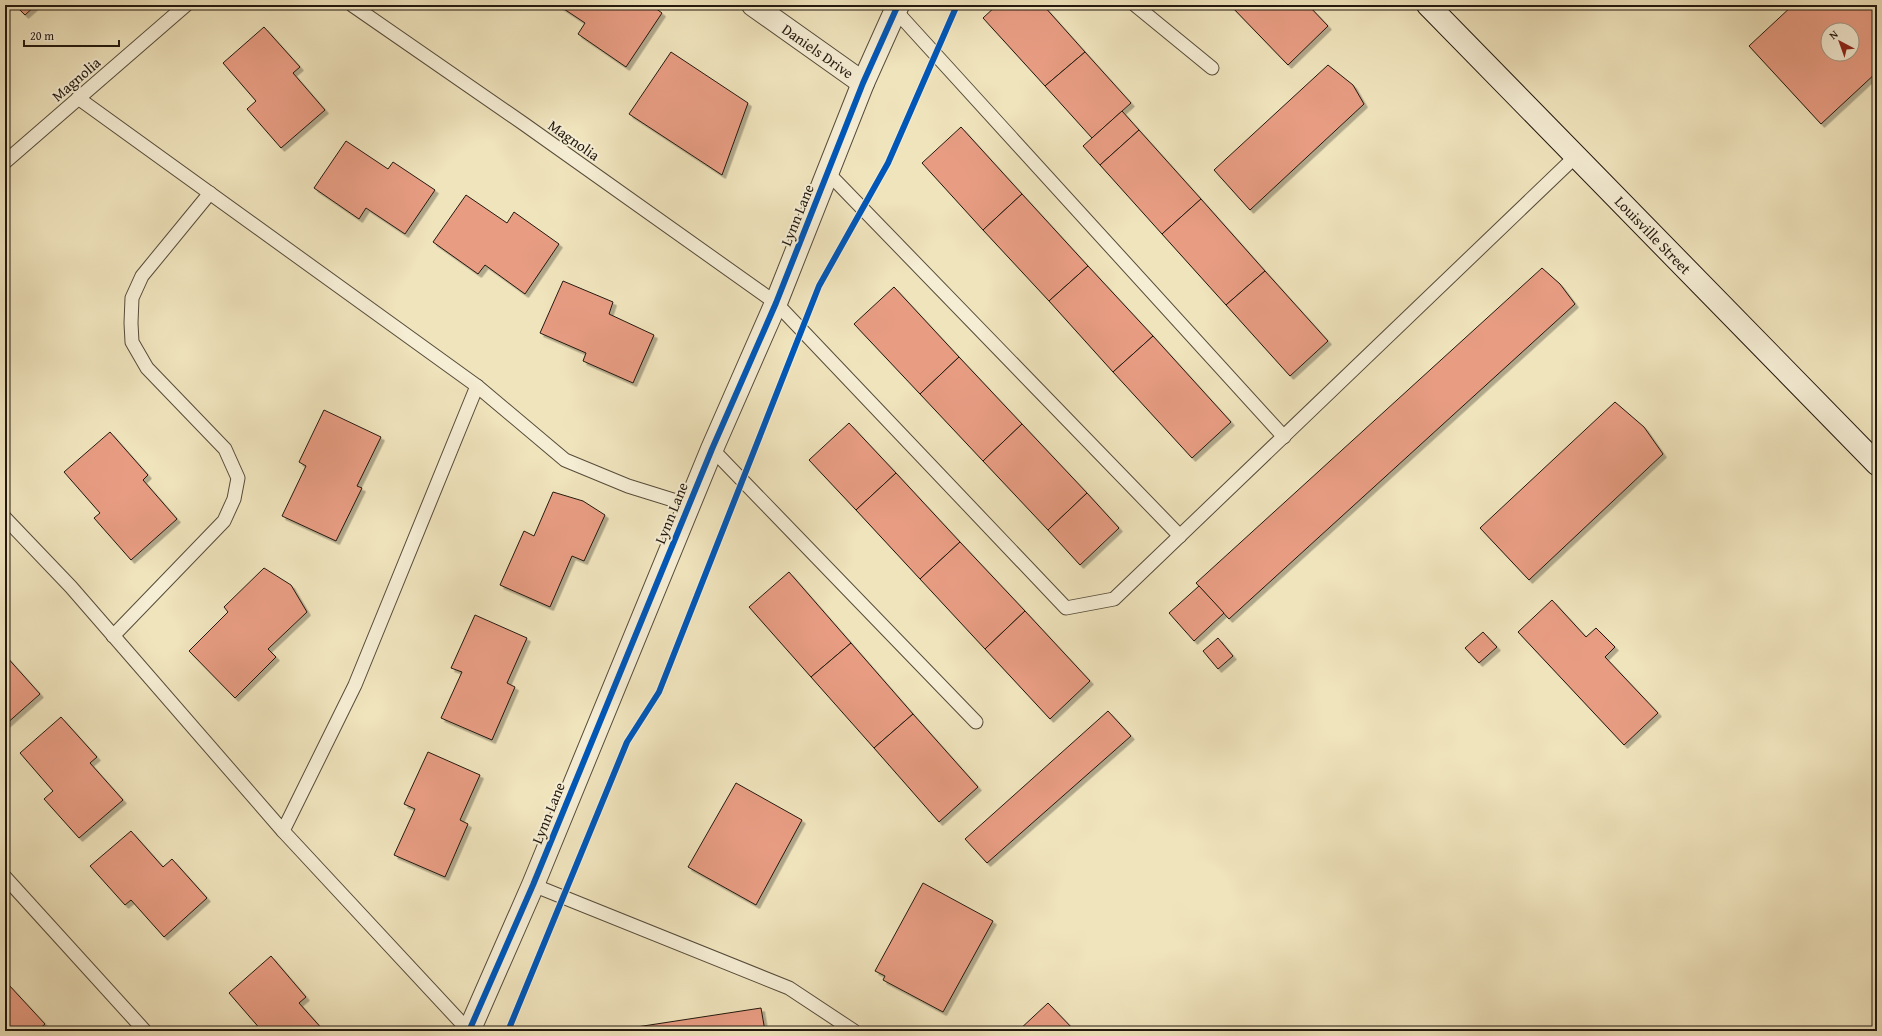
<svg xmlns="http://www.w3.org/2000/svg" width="1882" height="1036" font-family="'Gentium Book Plus',serif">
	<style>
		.building { fill: #e89d83; stroke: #23190f; fill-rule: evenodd; filter: url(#shadow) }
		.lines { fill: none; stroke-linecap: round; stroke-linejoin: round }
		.lane-casing { stroke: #564c3a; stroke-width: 15 }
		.street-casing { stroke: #564c3a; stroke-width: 24 }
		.secondary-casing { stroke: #23190f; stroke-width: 24 }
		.lane { stroke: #f5edd4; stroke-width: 13 }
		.street { stroke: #f5edd4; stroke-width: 22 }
		.secondary { stroke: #f5edd4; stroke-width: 22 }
		.cycleway-casing { stroke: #f5edd4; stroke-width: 8 }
		.cycleway { stroke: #0057b8; stroke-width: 6 }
		.labels { text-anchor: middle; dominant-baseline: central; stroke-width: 4; stroke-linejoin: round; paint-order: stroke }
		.street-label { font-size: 15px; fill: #23190f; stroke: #f5edd4 }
	</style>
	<defs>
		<filter id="shadow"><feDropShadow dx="3.5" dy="3.5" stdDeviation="0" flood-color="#0004"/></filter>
	</defs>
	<rect width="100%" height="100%" fill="#f0e4bd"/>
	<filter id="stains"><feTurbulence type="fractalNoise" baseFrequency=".005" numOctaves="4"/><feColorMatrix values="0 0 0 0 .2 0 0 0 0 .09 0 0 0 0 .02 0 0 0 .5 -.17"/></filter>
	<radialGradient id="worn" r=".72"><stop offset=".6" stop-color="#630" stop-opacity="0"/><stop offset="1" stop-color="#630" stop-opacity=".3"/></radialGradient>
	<g class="building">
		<path d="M15 5H36L25 15Z"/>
		<path d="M558 5H651L662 13 626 67 578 34 585 23Z"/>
		<path d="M997 5H1043L1085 52 1045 86 983 18Z"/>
		<path d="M1230 5H1308L1328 26 1288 65Z"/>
		<path d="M1793 5H1877V72L1821 124 1749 46ZM1828 30H1852V54H1828Z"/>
		<path d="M264 27 300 67 293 73 325 110 281 148 247 109 256 101 223 63Z"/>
		<path d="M671 52 748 103 722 175 629 114Z"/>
		<path d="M1085 52 1131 103 1092 138 1045 86Z"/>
		<path d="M1328 65 1353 85 1364 104 1250 210 1214 170Z"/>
		<path d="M1122 111 1139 130 1100 165 1083 146Z"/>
		<path d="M961 127 1022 194 983 230 922 163Z"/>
		<path d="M1139 130 1201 199 1162 234 1100 165Z"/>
		<path d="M346 141 388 169 393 162 435 190 405 234 366 208 359 219 314 188Z"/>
		<path d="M1022 194 1088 266 1049 301 983 230Z"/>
		<path d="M466 195 507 223 514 212 559 244 525 294 485 265 478 274 433 242Z"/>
		<path d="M1201 199 1265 271 1226 305 1162 234Z"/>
		<path d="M1088 266 1153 336 1113 372 1049 301Z"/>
		<path d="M1542 268 1560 284 1575 304 1229 619 1196 583Z"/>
		<path d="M1265 271 1328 341 1290 376 1226 305Z"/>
		<path d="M563 281 613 302 609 314 654 335 633 383 583 361 586 353 540 333Z"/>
		<path d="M894 287 959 357 920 394 854 324Z"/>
		<path d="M1153 336 1231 422 1192 458 1113 372Z"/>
		<path d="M959 357 1022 424 983 461 920 394Z"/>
		<path d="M1615 402 1644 427 1663 454 1529 580 1480 528Z"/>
		<path d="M324 410 381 437 357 486 362 488 336 541 282 516 306 466 299 462Z"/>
		<path d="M849 423 896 473 856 510 809 460Z"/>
		<path d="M1022 424 1087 493 1048 530 983 461Z"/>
		<path d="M110 432 148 475 143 480 177 519 131 560 94 518 100 513 64 472Z"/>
		<path d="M896 473 960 542 920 579 856 510Z"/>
		<path d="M553 492 583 501 605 515 584 561 572 556 550 607 500 585 524 531 534 536Z"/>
		<path d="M1087 493 1119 528 1080 565 1048 530Z"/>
		<path d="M960 542 1025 611 985 649 920 579Z"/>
		<path d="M264 568 291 585 307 612 268 649 276 657 235 698 189 651 228 612 224 607Z"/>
		<path d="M789 572 851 643 811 677 749 607Z"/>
		<path d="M1199 586 1224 613 1194 641 1169 613Z"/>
		<path d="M1552 600 1586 637 1596 628 1615 647 1605 657 1658 713 1624 745 1518 632Z"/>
		<path d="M1025 611 1090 681 1050 719 985 649Z"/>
		<path d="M475 615 527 638 507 683 515 687 492 740 441 718 462 672 451 668Z"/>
		<path d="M1483 632 1497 647 1479 663 1465 648Z"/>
		<path d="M1218 638 1233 656 1218 669 1203 651Z"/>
		<path d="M851 643 913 714 874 748 811 677Z"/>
		<path d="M5 655 40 694 5 725Z"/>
		<path d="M1108 711 1131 736 987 863 965 839Z"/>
		<path d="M913 714 978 787 939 822 874 748Z"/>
		<path d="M61 717 97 757 90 763 123 800 79 838 44 799 53 791 20 753Z"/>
		<path d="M428 752 480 775 460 820 468 824 445 877 394 855 415 809 404 804Z"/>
		<path d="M736 783 802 820 756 905 688 867Z"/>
		<path d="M131 831 163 867 172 859 207 898 164 937 131 900 125 905 90 866Z"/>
		<path d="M923 883 993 921 943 1012 883 980 885 976 875 971Z"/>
		<path d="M271 956 306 997 299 1003 324 1031H262L229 993Z"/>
		<path d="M8 984 45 1024 37 1031H5V987Z"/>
		<path d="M1048 1003 1075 1031H1018Z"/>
		<path d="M761 1008 765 1031H618L617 1030Z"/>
	</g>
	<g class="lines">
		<defs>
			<g id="lane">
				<path d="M352 5 524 124 776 303 1066 608 1114 599 1576 156"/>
				<path d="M1135 5 1212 68"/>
				<path d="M895 10 1284 437"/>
				<path d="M78 98 477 386 565 460 628 486 689 505"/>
				<path d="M5 162 186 5"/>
				<path d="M828 173 1180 536"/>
				<path d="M712 449 976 722"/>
				<path d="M5 518 71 587 283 831 355 685 477 386"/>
				<path d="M113 636 224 521 234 499 238 478 225 449 147 368 132 342 131 323 132 298 142 276 210 193"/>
				<path d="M283 831 469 1031"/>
				<path d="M5 877 145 1031"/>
				<path d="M533 885 789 988 854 1031"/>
			</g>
			<g id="street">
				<path d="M753 5 863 83"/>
				<path d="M469 1031 533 885 712 449 776 303 863 83 898 5"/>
			</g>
			<path id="secondary" d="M1428 5 1877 464"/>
		</defs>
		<use href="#lane" class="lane-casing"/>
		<use href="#street" class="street-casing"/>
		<use href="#secondary" class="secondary-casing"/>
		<use href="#lane" class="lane"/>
		<use href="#street" class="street"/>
		<use href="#secondary" class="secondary"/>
		<defs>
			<g id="cycleway">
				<path d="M469 1031 533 885 712 449 776 303 863 83 898 5"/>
				<path d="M508 1031 627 742 659 692 819 286 888 163 957 5"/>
			</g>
		</defs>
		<use href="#cycleway" class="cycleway-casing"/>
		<use href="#cycleway" class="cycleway"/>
	</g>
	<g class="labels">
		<g class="street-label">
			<text transform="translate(818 51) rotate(35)">Daniels Drive</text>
			<text transform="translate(76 79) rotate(-41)">Magnolia</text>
			<text transform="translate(574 140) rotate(35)">Magnolia</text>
			<text transform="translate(797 215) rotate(-68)">Lynn Lane</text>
			<text transform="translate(1653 235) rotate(46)">Louisville Street</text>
			<text transform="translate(671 513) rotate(-68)">Lynn Lane</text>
			<text transform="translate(548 813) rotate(-68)">Lynn Lane</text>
		</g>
	</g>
	<rect width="1882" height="1036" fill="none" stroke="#f0e4bd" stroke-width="20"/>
	<rect x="6" y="6" width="1870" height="1024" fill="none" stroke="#23190f" stroke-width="2"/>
	<rect x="10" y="10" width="1862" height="1016" fill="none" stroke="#23190f"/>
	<g transform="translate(1840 42) rotate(319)"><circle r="19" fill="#f5edd4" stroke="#a19885"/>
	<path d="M0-3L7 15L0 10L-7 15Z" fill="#8f2418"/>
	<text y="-6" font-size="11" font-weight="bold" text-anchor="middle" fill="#23190f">N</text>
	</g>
	<path d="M24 40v6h95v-6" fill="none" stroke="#23190f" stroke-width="2"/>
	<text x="30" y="40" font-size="12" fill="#23190f" stroke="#f5edd4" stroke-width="3" paint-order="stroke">20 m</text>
	<rect width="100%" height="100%" filter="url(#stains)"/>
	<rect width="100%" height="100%" fill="url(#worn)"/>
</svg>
